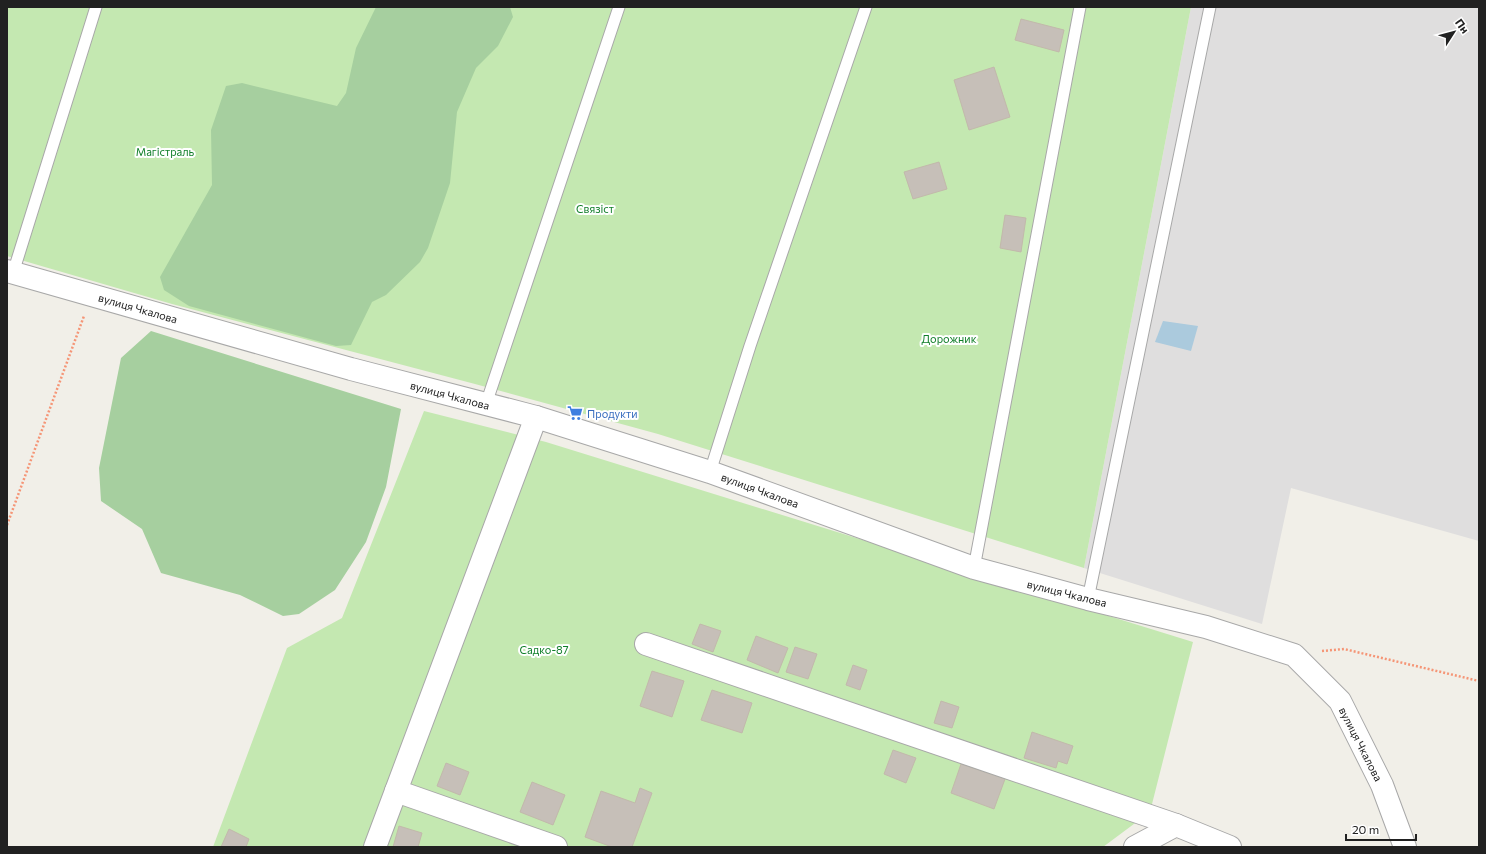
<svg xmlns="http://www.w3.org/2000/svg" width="1486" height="854" font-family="Commissioner,sans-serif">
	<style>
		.residential { fill: #dfdede }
		.grass { fill: #c4e8b1 }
		.forest { fill: #a6cf9f }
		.water { fill: #abcadd }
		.building { fill: #c6bfb8; stroke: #c2b9ab }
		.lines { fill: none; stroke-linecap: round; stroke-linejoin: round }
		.lane-casing { stroke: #a8a8a8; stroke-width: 13 }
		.street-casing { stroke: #a8a8a8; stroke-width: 24 }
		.path { stroke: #f59576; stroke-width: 2.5; stroke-dasharray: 2 2; stroke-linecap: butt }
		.lane { stroke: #fff; stroke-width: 11 }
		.street { stroke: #fff; stroke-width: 22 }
		.labels { text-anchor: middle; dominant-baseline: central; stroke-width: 4; stroke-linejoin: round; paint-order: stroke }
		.park-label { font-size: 11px; fill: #107e29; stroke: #fff }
		.street-label { font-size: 11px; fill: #212121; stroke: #fff }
		.shop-label { font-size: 11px; fill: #366cbe; stroke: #fff; text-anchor: start }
	</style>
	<rect width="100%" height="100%" fill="#f1efe8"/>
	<path class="residential" d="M1191 7H1479V541L1291 488 1262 624 1084 568Z"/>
	<g class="grass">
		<path d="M7 7H1191L1084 568 658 434 475 384 172 304 7 256Z"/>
		<path d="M424 411 546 442 1193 642 1150 812 1103 847H213L287 648 342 618Z"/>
	</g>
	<g class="forest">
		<path d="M376 7H510L513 17 498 46 476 68 457 112 450 183 428 248 420 262 386 295 372 302 351 345 336 346 189 306 164 290 160 277 212 185 211 130 226 86 242 83 337 106 346 93 356 48Z"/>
		<path d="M151 331 401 409 386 487 366 542 335 590 299 614 283 616 240 595 161 573 142 529 101 501 99 468 121 358Z"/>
	</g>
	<path class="water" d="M1163 321 1198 326 1191 351 1155 342Z"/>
	<g class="building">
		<path d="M1021 19 1064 30 1059 52 1015 40Z"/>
		<path d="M994 67 1010 117 969 130 954 80Z"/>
		<path d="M939 162 947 189 913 199 904 172Z"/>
		<path d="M1005 215 1026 218 1021 252 1000 248Z"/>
		<path d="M700 624 721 631 713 652 692 644Z"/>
		<path d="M756 636 788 648 778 673 747 660Z"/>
		<path d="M795 647 817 654 808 679 786 672Z"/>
		<path d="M853 665 867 670 860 690 846 685Z"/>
		<path d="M652 671 684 681 672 717 640 706Z"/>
		<path d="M712 690 752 703 742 733 701 720Z"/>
		<path d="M941 701 959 707 952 728 934 723Z"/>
		<path d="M1032 732 1073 746 1067 764 1058 761 1056 768 1024 758Z"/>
		<path d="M893 750 916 758 906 783 884 774Z"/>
		<path d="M446 763 469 772 460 795 437 786Z"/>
		<path d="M961 764 1005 779 994 809 951 793Z"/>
		<path d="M532 782 565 795 553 825 520 812Z"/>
		<path d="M640 788 652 793 632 847H612L585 837 601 791 635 803Z"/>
		<path d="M399 826 422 833 418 847H393Z"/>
		<path d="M229 829 249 839 246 847H221Z"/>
	</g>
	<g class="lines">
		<defs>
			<g id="lane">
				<path d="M13 273 96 7"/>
				<path d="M486 404 619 7"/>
				<path d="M710 472 750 346 866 7"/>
				<path d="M974 568 1080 7"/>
				<path d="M1088 599 1210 7"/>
			</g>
			<g id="street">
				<path d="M7 271 351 369 536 417 710 472 974 568 1088 599 1206 627 1294 655 1340 701 1382 785 1405 847"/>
				<path d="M646 644 1176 825"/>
				<path d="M396 791 556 847"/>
				<path d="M375 847 536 417"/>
				<path d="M1135 847 1176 825 1230 847"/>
			</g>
		</defs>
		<use href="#lane" class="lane-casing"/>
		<use href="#street" class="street-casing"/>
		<g class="path">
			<path d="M7 525 84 316"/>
			<path d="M1322 651 1344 649 1479 681"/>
		</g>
		<use href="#lane" class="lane"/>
		<use href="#street" class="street"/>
	</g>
	<defs>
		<symbol id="supermarket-bare" viewBox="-9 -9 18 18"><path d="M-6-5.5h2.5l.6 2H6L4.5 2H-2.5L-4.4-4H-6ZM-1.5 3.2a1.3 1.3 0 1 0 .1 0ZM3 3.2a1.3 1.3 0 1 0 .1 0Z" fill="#3f7fe0" stroke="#fff" stroke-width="2.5" paint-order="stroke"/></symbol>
	</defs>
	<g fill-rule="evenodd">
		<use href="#supermarket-bare" x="564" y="402" width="22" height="22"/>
	</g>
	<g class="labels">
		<g class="park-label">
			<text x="165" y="151">Магістраль</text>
			<text x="595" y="208">Связіст</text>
			<text x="949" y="338">Дорожник</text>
			<text x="544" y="649">Садко-87</text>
		</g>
		<g class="street-label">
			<text transform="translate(138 308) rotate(16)">вулиця Чкалова</text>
			<text transform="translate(450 395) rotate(15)">вулиця Чкалова</text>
			<text transform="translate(760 490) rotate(20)">вулиця Чкалова</text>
			<text transform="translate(1067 593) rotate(14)">вулиця Чкалова</text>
			<text transform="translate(1361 744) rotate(63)">вулиця Чкалова</text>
		</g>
		<g class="shop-label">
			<text x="587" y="413">Продукти</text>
		</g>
	</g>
	<rect width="1486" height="854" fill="none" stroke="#212121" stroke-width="16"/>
	<g transform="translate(1454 32) rotate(54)" stroke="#ffffff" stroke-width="3" paint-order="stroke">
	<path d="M0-3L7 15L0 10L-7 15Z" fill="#212121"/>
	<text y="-6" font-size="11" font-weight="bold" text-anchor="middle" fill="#212121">Пн</text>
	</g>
	<path d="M1346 834v6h70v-6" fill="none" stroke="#212121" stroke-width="2"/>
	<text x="1352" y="834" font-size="12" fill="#212121" stroke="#ffffff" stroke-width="3" paint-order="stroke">20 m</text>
</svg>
